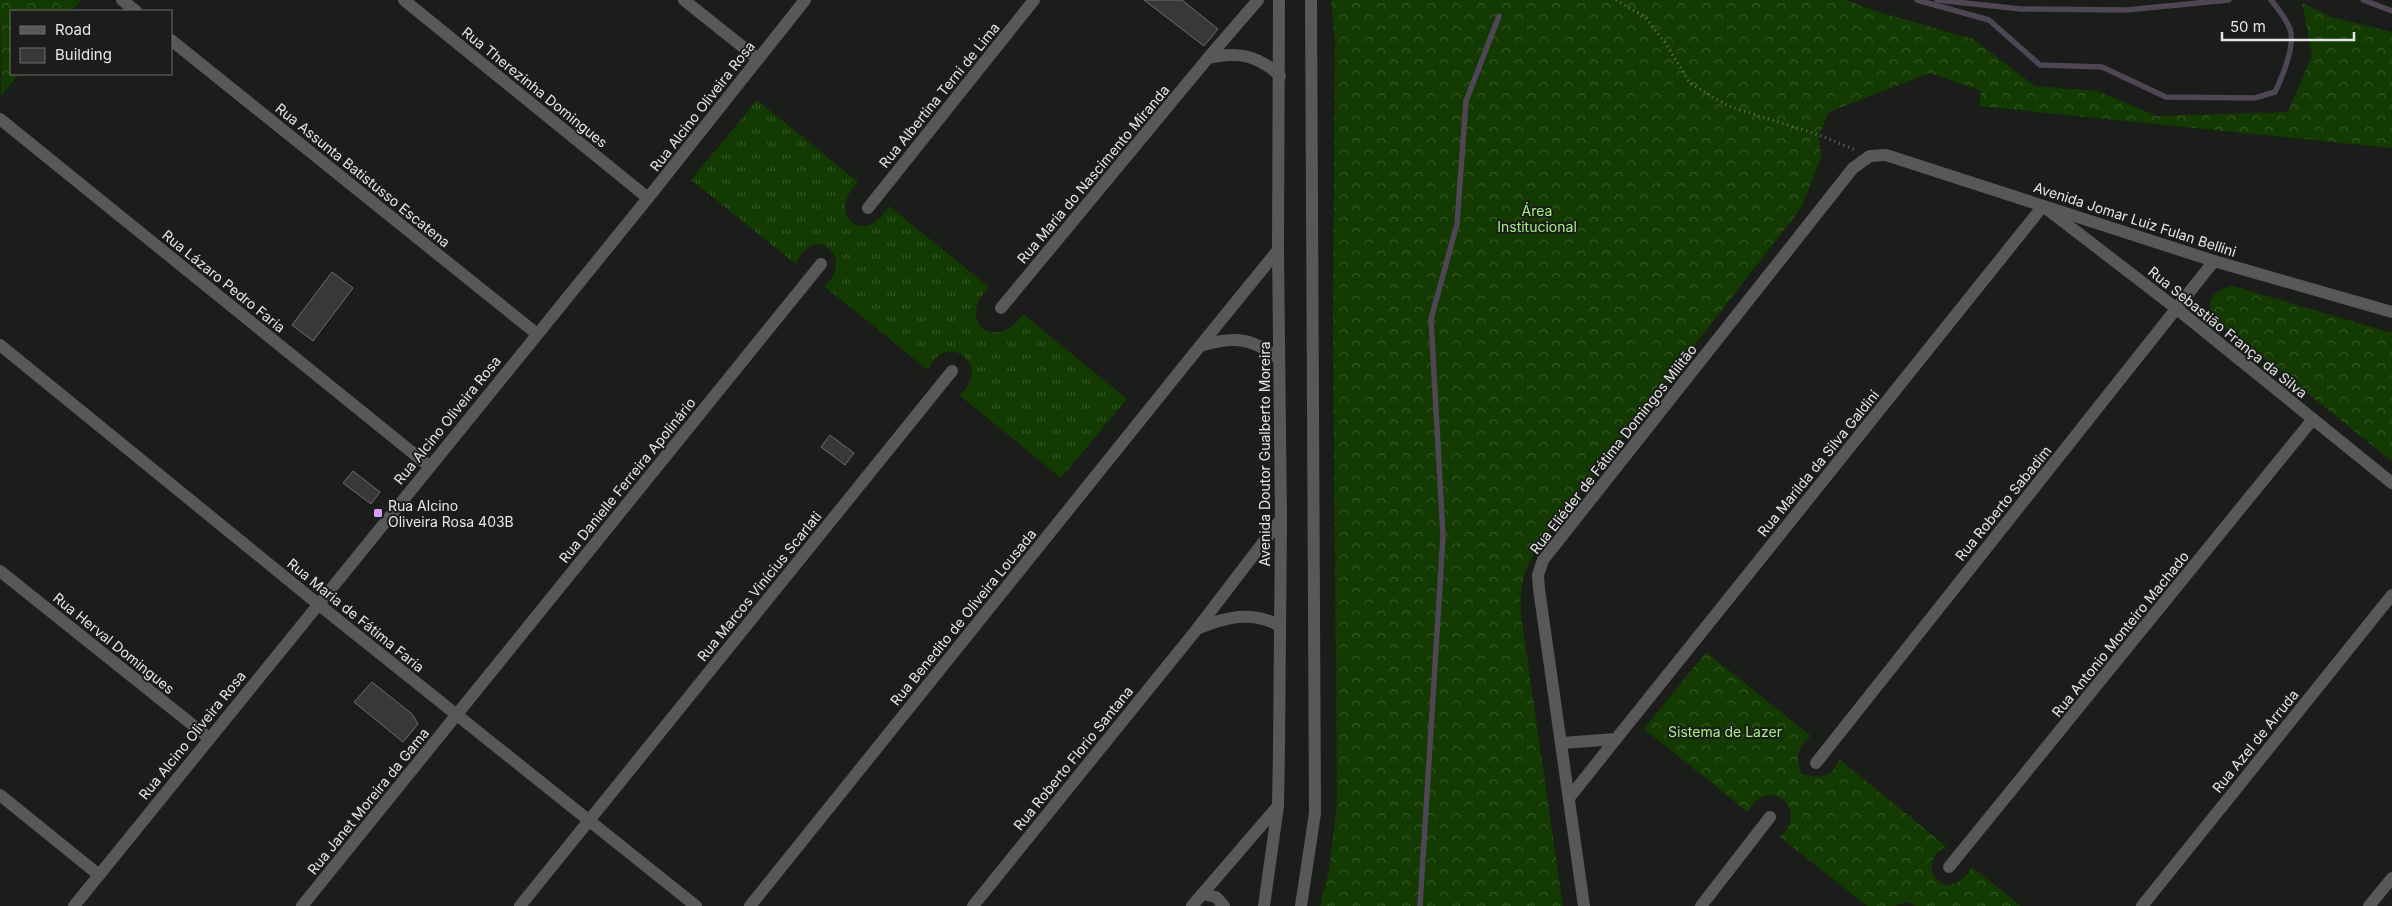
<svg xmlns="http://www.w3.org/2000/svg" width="2392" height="906" font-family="Inter,sans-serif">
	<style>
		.grass { fill: url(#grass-tufts) }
		.forest { fill: url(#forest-crowns) }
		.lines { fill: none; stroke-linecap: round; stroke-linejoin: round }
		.stream { stroke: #4e4555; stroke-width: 5.5 }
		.building { fill: #363935; stroke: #6a6e68 }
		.path { stroke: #6c6f6c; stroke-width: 3; stroke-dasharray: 1 4; stroke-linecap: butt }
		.minor { stroke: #59575a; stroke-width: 12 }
		.poi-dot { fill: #d79bf9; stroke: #1a1d19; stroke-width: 2 }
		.labels { text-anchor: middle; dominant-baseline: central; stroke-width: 4; stroke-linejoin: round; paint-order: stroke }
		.street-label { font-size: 14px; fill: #e4e7e4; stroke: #1a1d19 }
		.park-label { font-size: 14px; fill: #a3ef86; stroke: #1a1d19 }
		.poi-label { font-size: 14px; fill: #e4e7e4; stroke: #1a1d19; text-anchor: start }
	</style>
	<defs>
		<pattern id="grass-tufts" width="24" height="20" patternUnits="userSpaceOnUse" patternTransform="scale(1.25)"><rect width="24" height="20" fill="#133a00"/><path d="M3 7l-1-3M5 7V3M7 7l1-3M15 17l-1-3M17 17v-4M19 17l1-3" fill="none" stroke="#355625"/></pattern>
		<pattern id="forest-crowns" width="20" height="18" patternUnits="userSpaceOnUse" patternTransform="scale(1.25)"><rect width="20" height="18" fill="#133a00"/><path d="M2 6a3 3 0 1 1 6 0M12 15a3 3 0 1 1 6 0" fill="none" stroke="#355625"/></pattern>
	</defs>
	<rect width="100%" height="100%" fill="#1a1d19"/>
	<path class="grass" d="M757 100 858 182C824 216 865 248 889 206L989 287C955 320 995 355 1023 314L1127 399 1061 478 959 395C995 367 946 328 928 370L824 286C857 258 814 221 796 264L691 180Z"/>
	<g class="forest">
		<path d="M0 0H81L72 11H11V74H19L1 96Z"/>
		<path d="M1331 0H1845L1882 13 1973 39 2035 86 2097 91 2157 116 2288 112 2312 55 2302 3 2331 17 2392 32V148L1979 106 1981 91 1930 73 1829 112 1819 135 1821 158 1801 208 1538 547C1522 575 1520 583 1521 615L1563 906H1320L1329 871 1337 803 1333 327 1335 40Z"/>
		<path d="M2233 286 2392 333V461C2348 426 2305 391 2261 356 2248 346 2219 327 2212 313 2204 297 2220 288 2233 286Z"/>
		<path d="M1706 652 1811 736C1796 748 1795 758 1802 774 1819 779 1833 778 1839 759L1946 846C1927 857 1926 876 1947 886 1959 882 1966 878 1972 867L2021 906H1915L1907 902 1895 906H1867L1780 837C1812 808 1766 774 1748 812L1644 729Z"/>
	</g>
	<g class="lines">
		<g class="stream">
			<path d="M1917 0 1989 20 2040 65 2102 67 2166 97 2255 98 2275 92C2282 77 2296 46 2290 29 2286 18 2278 9 2271 0"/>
			<path d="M1937 0 2021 9 2126 10 2229 0"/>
			<path d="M2363 0 2392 11"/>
			<path d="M1420 906 1443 536 1431 319 1457 224 1466 101 1499 16"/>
		</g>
	</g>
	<g class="building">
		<path d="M1144 0H1182L1218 29 1204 46Z"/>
		<path d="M332 272 353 288 313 341 292 325Z"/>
		<path d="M830 435 854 453 845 465 821 447Z"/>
		<path d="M353 471 380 492 371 504 343 483Z"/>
		<path d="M372 682 412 714 418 724 403 742 354 702Z"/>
	</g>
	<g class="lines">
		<path class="path" d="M1616 0 1645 17 1666 44 1690 83 1728 106 1819 135 1855 150"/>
		<g class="minor">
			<path d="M122 0 136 11"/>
			<path d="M404 0 648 198"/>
			<path d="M684 0 758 59"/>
			<path d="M1258 0 1208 58C1237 51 1258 55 1280 76"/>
			<path d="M171 40 537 334"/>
			<path d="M0 119 429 466"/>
			<path d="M868 208 1034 0"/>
			<path d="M1278 250 1200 346C1233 336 1252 337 1279 359"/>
			<path d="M1001 308 1208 58"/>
			<path d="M0 345 318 604 696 906"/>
			<path d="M0 571 209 738"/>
			<path d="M1280 626C1252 610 1225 617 1197 629L1281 519"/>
			<path d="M1616 739 2043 206 2177 309 2392 483"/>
			<path d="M1562 743 1616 739 1569 798"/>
			<path d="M1816 763 2214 261"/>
			<path d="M0 795 99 875"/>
			<path d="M1949 867 2313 419"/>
			<path d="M1202 894 1216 897 1224 906"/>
			<path d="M74 906 648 198 805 0"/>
			<path d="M302 906 821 264"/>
			<path d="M520 906 952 371"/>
			<path d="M750 906 1200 346"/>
			<path d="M973 906 1197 629"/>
			<path d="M1192 906 1278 806"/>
			<path d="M1264 906 1278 806 1279 747 1281 519 1278 250 1279 0"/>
			<path d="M1301 906 1315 813 1311 0"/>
			<path d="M1584 906 1539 589 1538 575 1543 560 1853 168 1870 156 1886 155 2214 261 2392 312"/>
			<path d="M1701 906 1770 817"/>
			<path d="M2142 906 2392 595"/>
			<path d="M2369 906 2392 878"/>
		</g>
	</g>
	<rect class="poi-dot" x="373" y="508" width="10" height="10" rx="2.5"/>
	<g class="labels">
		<g class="street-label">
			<text transform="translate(535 87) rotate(39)">Rua Therezinha Domingues</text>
			<text transform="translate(939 95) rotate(-51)">Rua Albertina Terni de Lima</text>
			<text transform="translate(702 106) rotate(-52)">Rua Alcino Oliveira Rosa</text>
			<text transform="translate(1093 174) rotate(-50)">Rua Maria do Nascimento Miranda</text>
			<text transform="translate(363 175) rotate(39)">Rua Assunta Batistusso Escatena</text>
			<text transform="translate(2135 219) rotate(18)">Avenida Jomar Luiz Fulan Bellini</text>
			<text transform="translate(224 281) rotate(39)">Rua Lázaro Pedro Faria</text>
			<text transform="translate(2228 332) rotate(39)">Rua Sebastião França da Silva</text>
			<text transform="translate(447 420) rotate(-51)">Rua Alcino Oliveira Rosa</text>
			<text transform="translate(1613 449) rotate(-52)">Rua Eliéder de Fátima Domingos Militão</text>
			<text transform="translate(1264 454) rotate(-90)">Avenida Doutor Gualberto Moreira</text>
			<text transform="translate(1818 463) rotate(-51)">Rua Marilda da Silva Galdini</text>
			<text transform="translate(627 480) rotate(-51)">Rua Danielle Ferreira Apolinário</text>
			<text transform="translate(2003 503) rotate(-51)">Rua Roberto Sabadim</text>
			<text transform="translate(759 586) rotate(-51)">Rua Marcos Vinícius Scarlati</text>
			<text transform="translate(356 615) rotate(39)">Rua Maria de Fátima Faria</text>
			<text transform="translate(963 617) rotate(-51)">Rua Benedito de Oliveira Lousada</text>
			<text transform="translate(2120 634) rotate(-51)">Rua Antonio Monteiro Machado</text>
			<text transform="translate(114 643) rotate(39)">Rua Herval Domingues</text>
			<text transform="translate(192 735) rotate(-51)">Rua Alcino Oliveira Rosa</text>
			<text transform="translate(2255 741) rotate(-51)">Rua Azel de Arruda</text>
			<text transform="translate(1073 758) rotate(-51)">Rua Roberto Florio Santana</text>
			<text transform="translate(368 801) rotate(-51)">Rua Janet Moreira da Gama</text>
		</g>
		<g class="park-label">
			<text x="1537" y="210">Área<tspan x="1537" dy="16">Institucional</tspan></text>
			<text x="1725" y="731">Sistema de Lazer</text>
		</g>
		<g class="poi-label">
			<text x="388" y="505">Rua Alcino<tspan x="388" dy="16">Oliveira Rosa 403B</tspan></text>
		</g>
	</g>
	<rect x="10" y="10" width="162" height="65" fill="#1a1d19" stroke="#6b6e6a"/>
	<rect x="20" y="26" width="25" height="8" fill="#59575a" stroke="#6b6e6a"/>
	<text x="55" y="35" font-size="15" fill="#e4e7e4">Road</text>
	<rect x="20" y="48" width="25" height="15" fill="#363935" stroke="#6b6e6a"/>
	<text x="55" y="60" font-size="15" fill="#e4e7e4">Building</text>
	<path d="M2222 32v8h132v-8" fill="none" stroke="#e4e7e4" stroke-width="2.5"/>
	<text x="2230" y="32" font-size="15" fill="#e4e7e4" stroke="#1a1d19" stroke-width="4" paint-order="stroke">50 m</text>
</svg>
